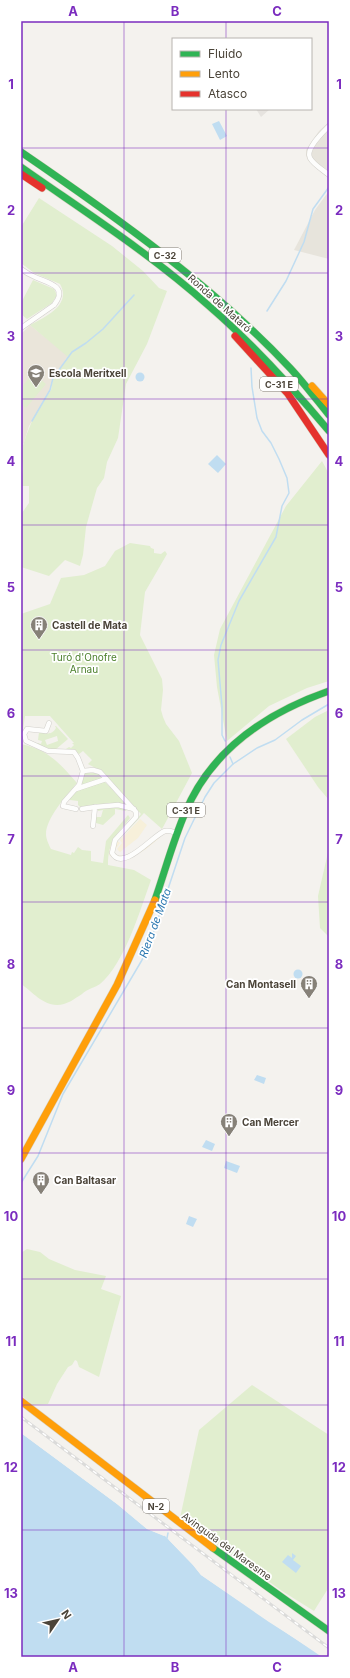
<svg xmlns="http://www.w3.org/2000/svg" width="350" height="1678" font-family="Inter,sans-serif">
	<style>
		.residential { fill: #e7e4dc }
		.education { fill: #eae5da }
		.green { fill: #e1eecf; fill-rule: evenodd }
		.sand { fill: #f7f0da }
		.parking { fill: #e6e3df }
		.water { fill: #c0ddf1 }
		.pier { fill: #f4f2ee }
		.lines { fill: none; stroke-linecap: round; stroke-linejoin: round }
		.stream { stroke: #c0ddf1; stroke-width: 1.5 }
		.street-casing { stroke: #d2d0cb; stroke-width: 5.5 }
		.fast-casing { stroke: #d6cebb; stroke-width: 8 }
		.slow-casing { stroke: #d6cebb; stroke-width: 8 }
		.jam-casing { stroke: #d6cebb; stroke-width: 8 }
		.street { stroke: #fdfdfc; stroke-width: 4.5 }
		.fast { stroke: #30b455; stroke-width: 7 }
		.slow { stroke: #ff9f0a; stroke-width: 7 }
		.jam { stroke: #e5322d; stroke-width: 7 }
		.rail-casing { stroke: #dbdbda; stroke-width: 3 }
		.rail { stroke: #fff; stroke-width: 1.5; stroke-dasharray: 4.5; stroke-linecap: butt }
		.grid { fill: none; stroke: #7b2cbf; stroke-width: 1; stroke-opacity: 0.55 }
		.labels { text-anchor: middle; dominant-baseline: central; stroke-width: 3.5; stroke-linejoin: round; paint-order: stroke }
		.shield { fill: #fff; stroke: #817c74; stroke-width: 1 }
		.shield-label { font-size: 9px; font-weight: bold; fill: #4b4439 }
		.street-label { font-size: 10px; fill: #4b4439; stroke: #fff }
		.poi-label { font-size: 10px; font-weight: bold; fill: #4b4439; stroke: #fff; text-anchor: start }
		.park-label { font-size: 10px; fill: #4a7f2a; stroke: #fff }
		.water-label { font-size: 11px; font-style: italic; fill: #2e7ab2; stroke: #fff }
		.neatline { fill: none; stroke: #7b2cbf; stroke-width: 1.5 }
		.grid-label { font-size: 13px; text-anchor: middle; font-weight: bold; fill: #7b2cbf }
	</style>
	<rect width="100%" height="100%" fill="#f4f2ee"/>
	<g class="residential">
		<path d="M329 122V178L315 167 308 160 306 156V150L319 131Z"/>
		<path d="M329 191V259L294 250 315 210Z"/>
	</g>
	<path class="education" d="M30 325 68 356 53 378 50 390 29 426 21 452V334Z"/>
	<g class="green">
		<path d="M39 198 112 246 143 271 159 288 167 291 147 344 126 384 118 438 107 462 104 478 97 488 86 527 83 555 80 566 65 560 49 576 21 567V521L22 513 29 503V486H22L21 485 23 469 21 452 26 436 34 416 51 390 53 378 68 357 30 325C45 317 72 305 60 284L34 273 21 263V227Z"/>
		<path d="M33 280 54 289 57 295 52 303 27 319 21 314V303Z"/>
		<path d="M33 373 46 384 26 408 21 404V388Z"/>
		<path d="M322 461 329 474V681L307 688 269 706 227 741 217 687 214 655 220 629 286 506Z"/>
		<path d="M130 543 150 546 151 548 154 549V553L161 554 165 551 167 554 145 592 140 635 162 679 163 690 161 710 163 717 166 724 179 741 192 773 162 829 144 813 118 841 141 814 101 771 88 764 92 760 83 751 79 754 75 751 66 749 69 747 71 748 74 745 72 743H74L50 716H25L21 744C49 750 59 763 77 783 67 795 46 818 46 834 46 839 49 845 51 849L71 855 72 852 74 853 78 847 82 850 91 851V861L103 863 106 841 128 815 130 818C117 835 108 841 108 865L134 870 151 880C140 910 125 963 100 984 96 987 87 989 82 994 74 999 67 1005 57 1005 41 1004 33 992 21 984V614L50 604 61 578 84 575 105 566 115 551Z"/>
		<path d="M329 710V800L318 787 286 739 315 717Z"/>
		<path d="M55 726H56L68 739 55 750 37 745 38 743 41 744 42 741 38 740 39 732C47 733 51 736 56 728ZM57 736 58 741 47 745 45 740Z"/>
		<path d="M89 772 98 773 103 779 81 786 84 774Z"/>
		<path d="M104 781 128 806 111 803 80 807 78 805V801L70 800V797L75 792Z"/>
		<path d="M113 806 127 809 126 811 115 809V814L103 825 96 823 95 817H101L103 810 98 811V809Z"/>
		<path d="M329 848V937L320 928 318 896Z"/>
		<path d="M27 1249 40 1252 49 1259 75 1270 106 1276 101 1289 121 1296 99 1377 79 1367 77 1361 75 1360 72 1365 68 1367 57 1384 48 1404 33 1405 21 1395V1253Z"/>
		<path d="M252 1385 329 1435V1587L314 1611 282 1591 180 1518 199 1430Z"/>
	</g>
	<g class="sand">
		<path d="M140 819 147 825 138 838 120 852 117 849 122 843 120 840Z"/>
		<path d="M159 833 161 836C149 848 135 858 118 861L109 855 110 848 114 839 120 843 114 851V853C125 864 149 840 159 833Z"/>
	</g>
	<path class="parking" d="M256 109H270L261 117Z"/>
	<g class="water">
		<path d="M219 121 227 136 220 140 212 124Z"/>
		<circle cx="140" cy="377" r="4.5"/>
		<path d="M217 455 226 464 218 473 208 464Z"/>
		<circle cx="298" cy="974" r="4.5"/>
		<path d="M257 1075 266 1078 264 1084 254 1080Z"/>
		<path d="M206 1140 215 1144 212 1151 202 1147Z"/>
		<path d="M226 1161 240 1166 237 1173 224 1168Z"/>
		<path d="M189 1216 197 1219 193 1227 186 1224Z"/>
		<path d="M21 1433 117 1504 147 1529 165 1536 193 1565 201 1575 322 1657H21Z"/>
		<path d="M292 1553 296 1556 293 1560 301 1566 296 1573 282 1562 288 1555 292 1558Z"/>
	</g>
	<g class="pier">
		<path d="M21 1431 118 1502 148 1527 165 1534 164 1536 147 1529 117 1504 21 1433Z"/>
		<path d="M169 1538 195 1564 202 1574 270 1620 307 1644 324 1657 269 1622 201 1575 193 1565 169 1540Z"/>
	</g>
	<g class="lines">
		<g class="stream">
			<path d="M267 311 286 281 304 242 313 209 329 187"/>
			<path d="M32 421 50 390 53 378 72 352 86 343 103 329 134 295"/>
			<path d="M225 741 222 735V706L218 660 221 645 239 601 276 537 282 506 289 493 287 478 279 459 271 443 262 431 257 418 252 387 251 368"/>
			<path d="M230 757 233 764"/>
			<path d="M21 1183 38 1156 63 1094 142 960 154 931 185 838 205 797 214 783 233 764 257 748 275 740 302 720 329 704"/>
			<path d="M167 1538 168 1533"/>
		</g>
		<defs>
			<g id="street">
				<path d="M329 126C323 132 305 149 310 158 313 164 323 170 329 175"/>
				<path d="M21 269C25 272 30 275 35 277 48 283 69 286 54 305L21 328"/>
				<path d="M49 723 46 731 27 729 24 734 26 741 48 751 74 752 78 758 83 771"/>
				<path d="M83 771 93 770 100 772 136 812V817L115 840 112 853C123 873 154 834 165 831 169 830 173 832 177 833"/>
				<path d="M76 789 106 779"/>
				<path d="M76 809 63 806 64 802 79 785 83 771"/>
				<path d="M82 809 95 807"/>
				<path d="M93 826 95 807 118 805 134 809"/>
			</g>
			<g id="fast">
				<path d="M21 152C116 217 211 284 290 368 304 383 316 399 329 415"/>
				<path d="M21 167C85 212 151 254 209 306 253 344 292 387 329 431"/>
				<path d="M155 900C165 871 173 841 185 813 211 750 266 713 329 691"/>
				<path d="M213 1548 329 1631"/>
			</g>
			<g id="slow">
				<path d="M312 386 329 405"/>
				<path d="M21 1159 117 985 155 900"/>
				<path d="M21 1401 213 1548"/>
			</g>
			<g id="jam">
				<path d="M21 174 42 188"/>
				<path d="M235 336 288 394 329 455"/>
			</g>
		</defs>
		<use href="#street" class="street-casing"/>
		<use href="#fast" class="fast-casing"/>
		<use href="#slow" class="slow-casing"/>
		<use href="#jam" class="jam-casing"/>
		<use href="#street" class="street"/>
		<use href="#fast" class="fast"/>
		<use href="#slow" class="slow"/>
		<use href="#jam" class="jam"/>
		<defs>
			<path id="rail" d="M21 1417 329 1648"/>
		</defs>
		<use href="#rail" class="rail-casing"/>
		<use href="#rail" class="rail"/>
	</g>
	<path class="grid" d="M124 21V1657M226 21V39M226 109V1657M21 148H329M21 273H329M21 399H329M21 525H329M21 650H329M21 776H329M21 902H329M21 1028H329M21 1153H329M21 1279H329M21 1405H329M21 1530H329"/>
	<defs>
		<symbol id="school-pin" viewBox="-11 -11 22 30"><path d="M0 17L-7.5 6A9.5 9.5 0 1 1 7.5 6Z" fill="#868178" stroke="#fff"/><path d="M0-5L7-2L0 1L-7-2ZM-4 1L0 2.5L4 1V4Q0 6-4 4Z" fill="#fff"/></symbol>
		<symbol id="building-pin" viewBox="-11 -11 22 30"><path d="M0 17L-7.5 6A9.5 9.5 0 1 1 7.5 6Z" fill="#868178" stroke="#fff"/><path d="M-4-6H4V6H1V3H-1V6H-4ZM-2.5-4.3h1.7v1.8h-1.7ZM.8-4.3h1.7v1.8H.8ZM-2.5-1h1.7V.8h-1.7ZM.8-1h1.7V.8H.8Z" fill="#fff"/></symbol>
	</defs>
	<g fill-rule="evenodd">
		<use href="#school-pin" x="26" y="363" width="20" height="27"/>
		<use href="#building-pin" x="29" y="615" width="20" height="27"/>
		<use href="#building-pin" x="299" y="974" width="20" height="27"/>
		<use href="#building-pin" x="219" y="1112" width="20" height="27"/>
		<use href="#building-pin" x="31" y="1170" width="20" height="27"/>
	</g>
	<g class="labels">
		<g class="shield">
			<rect x="149" y="248" width="32" height="14" rx="3"/>
			<rect x="260" y="377" width="38" height="14" rx="3"/>
			<rect x="167" y="803" width="38" height="14" rx="3"/>
			<rect x="143" y="1499" width="26" height="14" rx="3"/>
		</g>
		<g class="shield-label">
			<text x="165" y="255">C-32</text>
			<text x="279" y="384">C-31 E</text>
			<text x="186" y="810">C-31 E</text>
			<text x="156" y="1506">N-2</text>
		</g>
		<g class="street-label">
			<text transform="translate(220 303) rotate(42)">Ronda de Mataró</text>
			<text transform="translate(227 1546) rotate(36)">Avinguda del Maresme</text>
		</g>
		<g class="poi-label">
			<text x="49" y="373">Escola Meritxell</text>
			<text x="52" y="625">Castell de Mata</text>
			<text x="296" y="984" text-anchor="end">Can Montasell</text>
			<text x="242" y="1122">Can Mercer</text>
			<text x="54" y="1180">Can Baltasar</text>
		</g>
		<g class="park-label">
			<text x="84" y="657">Turó d'Onofre<tspan x="84" dy="12">Arnau</tspan></text>
		</g>
		<g class="water-label">
			<text transform="translate(155 923) rotate(-70)">Riera de Mata</text>
		</g>
	</g>
	<rect width="350" height="1678" fill="none" stroke="#ffffff" stroke-width="44"/>
	<rect x="172" y="38" width="140" height="72" fill="#ffffff" stroke="#b7b4b0"/>
	<rect x="180" y="51" width="20" height="6" fill="#30b455" stroke="#b7b4b0"/>
	<text x="208" y="58" font-size="12" fill="#4b4439">Fluido</text>
	<rect x="180" y="71" width="20" height="6" fill="#ff9f0a" stroke="#b7b4b0"/>
	<text x="208" y="78" font-size="12" fill="#4b4439">Lento</text>
	<rect x="180" y="91" width="20" height="6" fill="#e5322d" stroke="#b7b4b0"/>
	<text x="208" y="98" font-size="12" fill="#4b4439">Atasco</text>
	<g transform="translate(58 1620) rotate(56)" stroke="#ffffff" stroke-width="3" paint-order="stroke">
	<path d="M0-3L7 15L0 10L-7 15Z" fill="#4b4439"/>
	<text y="-6" font-size="11" font-weight="bold" text-anchor="middle" fill="#4b4439">N</text>
	</g>
	<rect x="22" y="22" width="306" height="1634" class="neatline"/>
	<g class="grid-label">
		<text x="73" y="16">A</text>
		<text x="175" y="16">B</text>
		<text x="277" y="16">C</text>
		<text x="11" y="89">1</text>
		<text x="339" y="89">1</text>
		<text x="11" y="215">2</text>
		<text x="339" y="215">2</text>
		<text x="11" y="341">3</text>
		<text x="339" y="341">3</text>
		<text x="11" y="466">4</text>
		<text x="339" y="466">4</text>
		<text x="11" y="592">5</text>
		<text x="339" y="592">5</text>
		<text x="11" y="718">6</text>
		<text x="339" y="718">6</text>
		<text x="11" y="844">7</text>
		<text x="339" y="844">7</text>
		<text x="11" y="969">8</text>
		<text x="339" y="969">8</text>
		<text x="11" y="1095">9</text>
		<text x="339" y="1095">9</text>
		<text x="11" y="1221">10</text>
		<text x="339" y="1221">10</text>
		<text x="11" y="1346">11</text>
		<text x="339" y="1346">11</text>
		<text x="11" y="1472">12</text>
		<text x="339" y="1472">12</text>
		<text x="11" y="1598">13</text>
		<text x="339" y="1598">13</text>
		<text x="73" y="1672">A</text>
		<text x="175" y="1672">B</text>
		<text x="277" y="1672">C</text>
	</g>
</svg>
